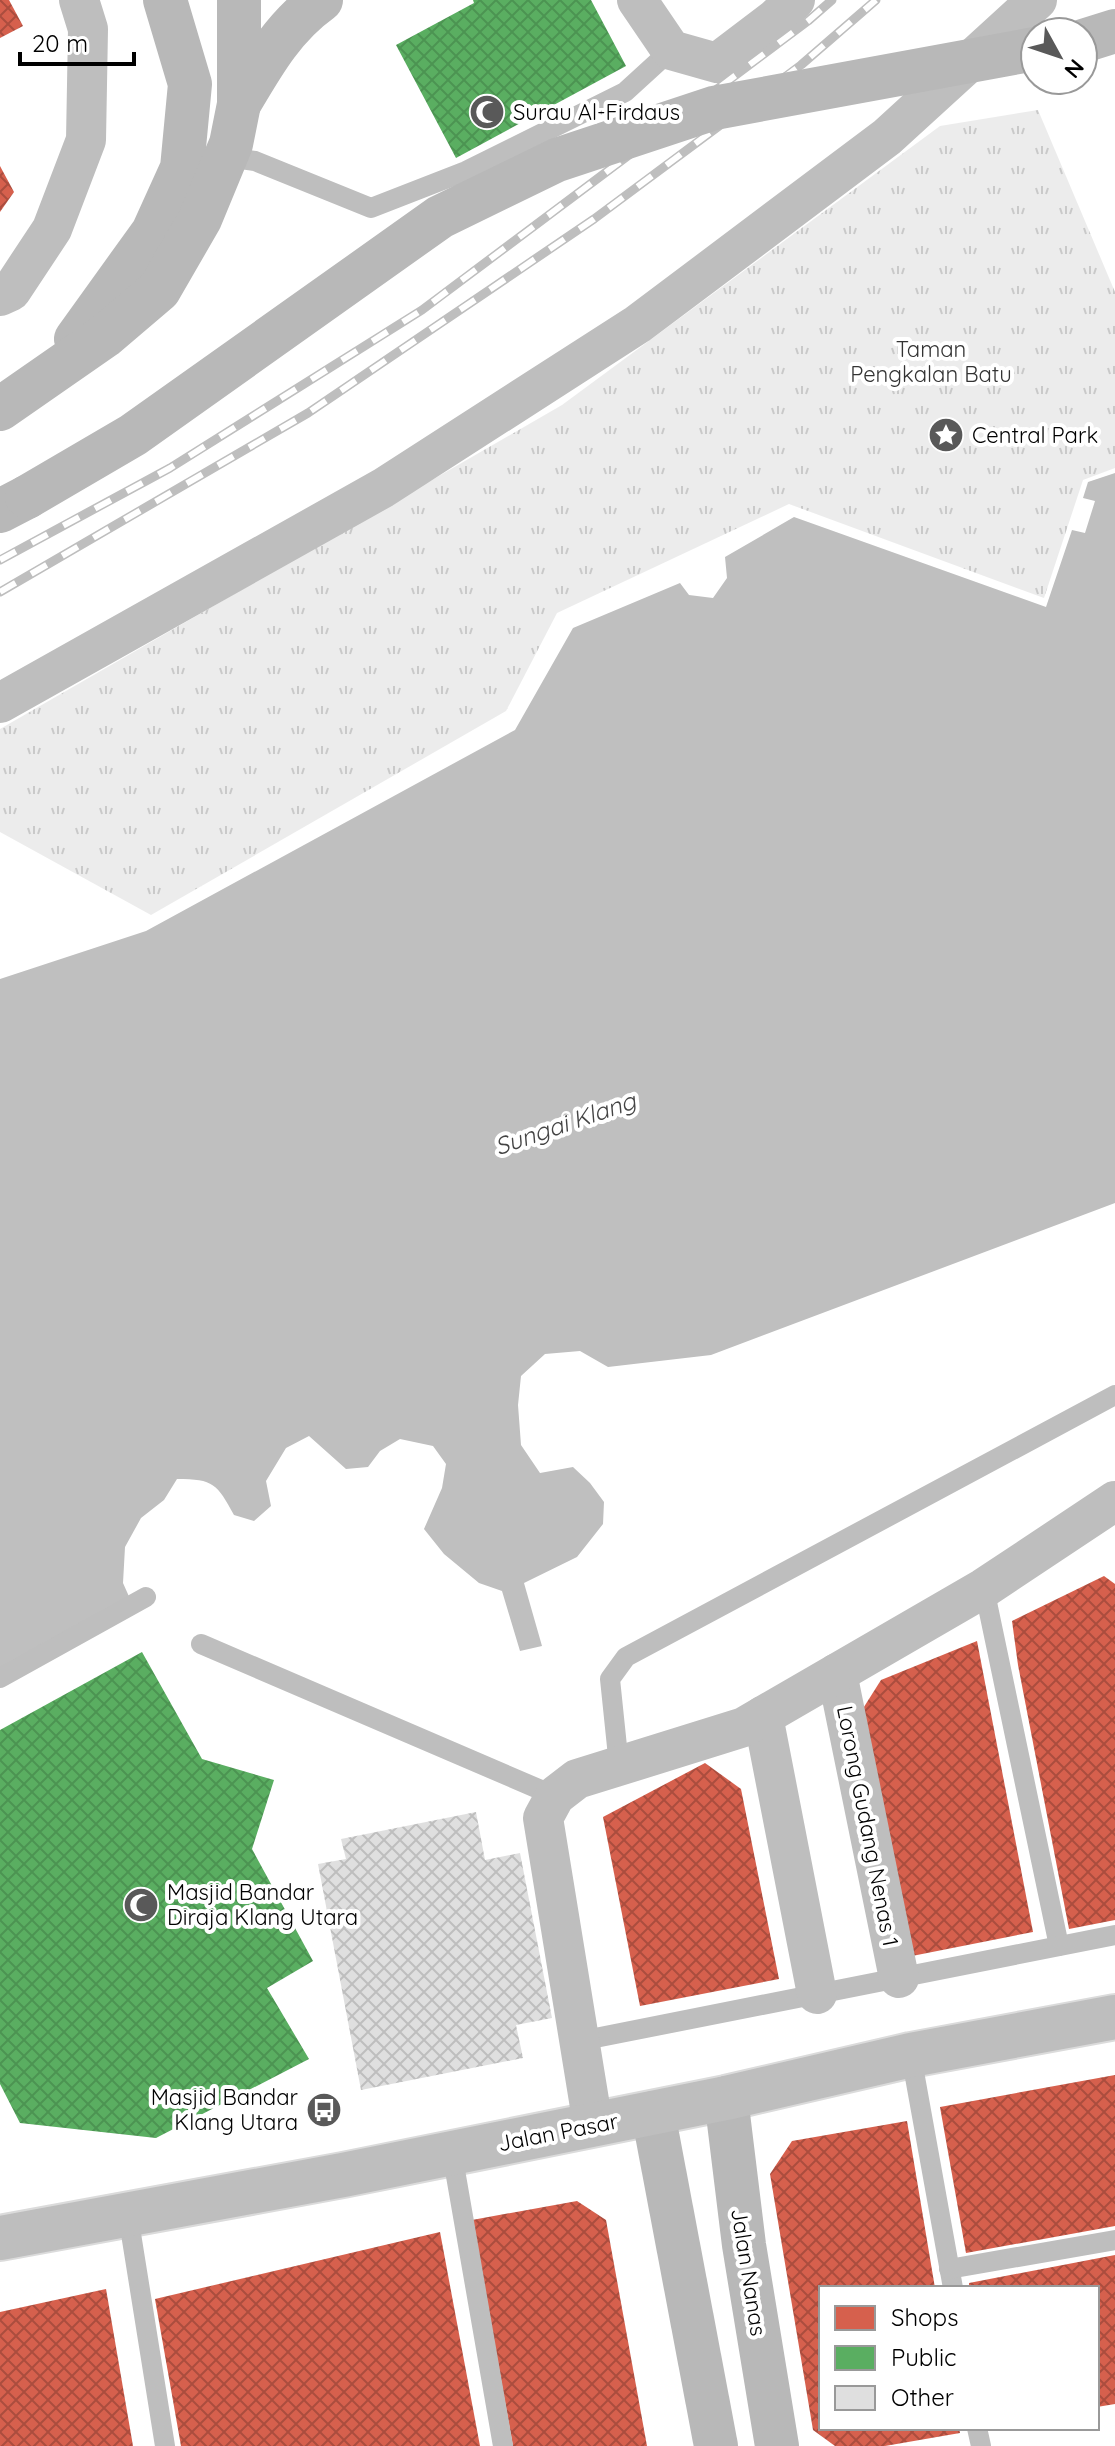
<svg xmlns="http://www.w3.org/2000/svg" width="1115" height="2446" font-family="Quicksand,sans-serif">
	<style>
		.park { fill: url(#park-tufts) }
		.water { fill: #bfbfbf }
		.shops { fill: url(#shops-cross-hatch) }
		.public { fill: url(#public-cross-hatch) }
		.building { fill: url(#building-cross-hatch) }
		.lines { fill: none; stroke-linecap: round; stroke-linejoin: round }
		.highway-casing { stroke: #dbdbdb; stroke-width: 48 }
		.lane { stroke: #bebebe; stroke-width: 20 }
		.street { stroke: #bebebe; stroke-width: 40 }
		.secondary { stroke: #b8b8b8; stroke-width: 44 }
		.highway { stroke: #bebebe; stroke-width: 44 }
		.rail-casing { stroke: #bebebe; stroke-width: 9 }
		.rail { stroke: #fff; stroke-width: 6; stroke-dasharray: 18; stroke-linecap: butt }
		.secondary-bridge { stroke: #b8b8b8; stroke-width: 44 }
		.labels { text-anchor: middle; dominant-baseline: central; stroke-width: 8; stroke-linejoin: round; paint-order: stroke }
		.poi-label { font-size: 22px; fill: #000; stroke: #fff; text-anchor: start }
		.park-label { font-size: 22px; fill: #333; stroke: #fff }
		.street-label { font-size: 22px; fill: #000; stroke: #fff }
		.water-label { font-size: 24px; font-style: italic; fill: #444; stroke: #fff }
	</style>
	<defs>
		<pattern id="park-tufts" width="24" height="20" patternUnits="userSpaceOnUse" patternTransform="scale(2)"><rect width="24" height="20" fill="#ececec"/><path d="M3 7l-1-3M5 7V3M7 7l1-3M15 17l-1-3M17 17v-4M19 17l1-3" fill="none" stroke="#c9c9c9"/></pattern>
		<pattern id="shops-cross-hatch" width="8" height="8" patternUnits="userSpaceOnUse" patternTransform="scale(2)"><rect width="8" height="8" fill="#d6604d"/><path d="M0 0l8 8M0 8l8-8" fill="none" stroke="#ab4d3e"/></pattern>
		<pattern id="public-cross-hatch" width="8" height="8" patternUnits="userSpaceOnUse" patternTransform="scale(2)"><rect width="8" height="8" fill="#5aae61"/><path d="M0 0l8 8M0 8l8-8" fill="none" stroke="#4c9452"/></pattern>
		<pattern id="building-cross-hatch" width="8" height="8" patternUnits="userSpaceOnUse" patternTransform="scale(2)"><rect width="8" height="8" fill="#dfdfdf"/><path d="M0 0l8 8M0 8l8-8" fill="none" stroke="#bebebe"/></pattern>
	</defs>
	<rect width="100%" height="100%" fill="#fff"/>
	<path class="park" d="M1038 110 1115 292V468L1083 480 1044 598 789 504 557 613 506 711 151 915 0 832V729L562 405 940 126Z"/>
	<path class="water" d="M1115 473V1203L711 1355 608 1367 580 1351 545 1354 521 1376 518 1405 521 1445 540 1473 573 1467 590 1483 604 1502 603 1524 577 1557 524 1583 542 1646 520 1651 502 1591 479 1583 444 1554 424 1529 442 1488 446 1464 433 1446 400 1439 380 1451 368 1467 346 1469 309 1436 286 1448 266 1481 271 1506 254 1521 234 1515C217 1484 214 1479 177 1479L164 1500 141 1518 125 1547 123 1583 131 1601 0 1671V979L146 931 515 730 573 628 680 583 689 595 713 598 727 578 725 557 794 517 1046 607 1072 530 1085 533 1095 501 1083 498 1088 482Z"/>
	<g class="shops">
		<path d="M0 0H9L23 26 0 38Z"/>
		<path d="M0 166 14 192 0 212Z"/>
		<path d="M1104 1576 1115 1584V1920L1069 1929 1018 1665 1012 1621Z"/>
		<path d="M977 1641 1033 1932 912 1956 862 1710 881 1680Z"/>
		<path d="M705 1763 741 1789 779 1979 640 2006 603 1817Z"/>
		<path d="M1115 2075V2226L966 2253 940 2107Z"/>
		<path d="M907 2121 935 2288H821V2428H959L960 2433 885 2446H835L813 2430 770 2174 792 2141Z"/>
		<path d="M577 2201 606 2220 647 2446H513L472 2220Z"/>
		<path d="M440 2232 480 2446H181L155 2299Z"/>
		<path d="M1115 2255V2404L1097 2407V2288H969V2283Z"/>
		<path d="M106 2289 133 2446H0V2312Z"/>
	</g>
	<g class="public">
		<path d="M473 0H591L626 66 456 158 396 45 474 3Z"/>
		<path d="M142 1652 202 1759 274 1780 252 1849 313 1961 267 1988 309 2059 156 2138 20 2123 0 2084V1730Z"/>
	</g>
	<path class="building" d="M476 1812 485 1860 520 1853 552 2018 516 2025 523 2058 361 2090 318 1864 346 1859 341 1839Z"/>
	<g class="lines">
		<defs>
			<path id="highway" d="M0 2238 343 2175 726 2098 911 2055 1115 2017"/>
		</defs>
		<use href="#highway" class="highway-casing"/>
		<g class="lane">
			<path d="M227 157 255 161 371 208 466 171 625 92 671 50"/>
			<path d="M984 1588 1059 1946"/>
			<path d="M201 1644 555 1796"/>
			<path d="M0 1678 146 1597"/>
			<path d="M619 1766 610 1679 626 1657 1115 1395"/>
			<path d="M580 2041 1115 1935"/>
			<path d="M911 2055 953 2288"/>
			<path d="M452 2153 503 2446"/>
			<path d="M128 2215 165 2446"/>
			<path d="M949 2269 1115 2240"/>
			<path d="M977 2428 981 2446"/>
		</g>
		<g class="street">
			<path d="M637 0 671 50 717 63 775 19 795 0"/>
			<path d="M0 296 11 291 52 229 86 140 88 29 79 0"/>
			<path d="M0 703 383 488 638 324 887 137 1037 0"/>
			<path d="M837 1673 899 1978"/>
			<path d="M763 1716 817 1994"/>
			<path d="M593 2125 543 1818 555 1796 577 1779 744 1727 984 1588 1115 1501"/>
		</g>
		<g class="secondary">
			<path d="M1083 41 1115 31"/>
			<path d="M239 104C262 65 283 27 321 0"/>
			<path d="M76 339 153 232 182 168 190 84 165 0"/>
			<path d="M0 409 105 336 159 290 200 219 231 144 239 104V0"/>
			<path d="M0 511 27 497"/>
			<path d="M726 2098 744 2245 777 2446"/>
			<path d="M653 2113 716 2446"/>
		</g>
		<use href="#highway" class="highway"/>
		<defs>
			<g id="rail">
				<path d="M0 560 170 468 422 310 808 21 832 0"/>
				<path d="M0 592 308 413 594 219 801 65 876 0"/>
			</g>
		</defs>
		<use href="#rail" class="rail-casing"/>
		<use href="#rail" class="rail"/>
		<path class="secondary-bridge" d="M27 497 133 435 440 217 557 160 714 108 1035 49"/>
	</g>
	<defs>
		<symbol id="mosque-disc" viewBox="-11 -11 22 22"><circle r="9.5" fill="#595959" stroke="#fff"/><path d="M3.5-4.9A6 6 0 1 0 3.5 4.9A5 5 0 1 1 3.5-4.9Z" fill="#fff"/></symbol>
		<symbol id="sight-disc" viewBox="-11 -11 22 22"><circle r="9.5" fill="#595959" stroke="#fff"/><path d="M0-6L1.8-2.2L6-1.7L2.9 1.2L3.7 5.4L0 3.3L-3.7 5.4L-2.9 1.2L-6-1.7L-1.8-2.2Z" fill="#fff"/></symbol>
		<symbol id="bus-disc" viewBox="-11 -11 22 22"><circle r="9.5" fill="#595959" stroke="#fff"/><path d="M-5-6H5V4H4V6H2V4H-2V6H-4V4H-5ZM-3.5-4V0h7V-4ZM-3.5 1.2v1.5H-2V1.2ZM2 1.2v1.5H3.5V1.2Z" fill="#fff"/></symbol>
	</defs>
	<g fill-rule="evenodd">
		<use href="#mosque-disc" x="467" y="92" width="40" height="40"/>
		<use href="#sight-disc" x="926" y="415" width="40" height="40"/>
		<use href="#mosque-disc" x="121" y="1885" width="40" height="40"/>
		<use href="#bus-disc" x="304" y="2090" width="40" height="40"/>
	</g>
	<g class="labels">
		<g class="poi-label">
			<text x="513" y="112">Surau Al-Firdaus</text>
			<text x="972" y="435">Central Park</text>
			<text x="167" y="1892">Masjid Bandar<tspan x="167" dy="25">Diraja Klang Utara</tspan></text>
			<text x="298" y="2097" text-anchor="end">Masjid Bandar<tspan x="298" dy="25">Klang Utara</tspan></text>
		</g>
		<g class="park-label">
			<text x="931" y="349">Taman<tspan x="931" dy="25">Pengkalan Batu</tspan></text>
		</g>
		<g class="street-label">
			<text transform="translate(868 1826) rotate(79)">Lorong Gudang Nenas 1</text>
			<text transform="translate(558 2132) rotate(-11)">Jalan Pasar</text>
			<text transform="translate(749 2272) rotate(81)">Jalan Nanas</text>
		</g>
		<g class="water-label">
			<text transform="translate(565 1123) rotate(-19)">Sungai Klang</text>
		</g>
	</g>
	<rect x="819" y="2286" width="280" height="144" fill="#ffffff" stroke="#999999" stroke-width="2"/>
	<rect x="835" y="2306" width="40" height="24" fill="#d6604d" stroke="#999999" stroke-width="2"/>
	<text x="891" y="2326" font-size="24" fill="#000000">Shops</text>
	<rect x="835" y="2346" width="40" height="24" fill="#5aae61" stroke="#999999" stroke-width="2"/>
	<text x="891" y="2366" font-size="24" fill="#000000">Public</text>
	<rect x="835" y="2386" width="40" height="24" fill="#dfdfdf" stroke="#999999" stroke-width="2"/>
	<text x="891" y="2406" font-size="24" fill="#000000">Other</text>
	<g transform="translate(1059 56) rotate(130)"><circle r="38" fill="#ffffff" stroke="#999999" stroke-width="2"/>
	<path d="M0-6L14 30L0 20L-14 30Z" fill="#595959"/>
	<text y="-12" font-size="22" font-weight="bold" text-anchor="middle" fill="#000000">N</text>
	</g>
	<path d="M20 52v12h114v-12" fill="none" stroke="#000000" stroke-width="4"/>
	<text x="32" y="52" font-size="24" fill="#000000" stroke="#ffffff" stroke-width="6" paint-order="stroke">20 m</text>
</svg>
